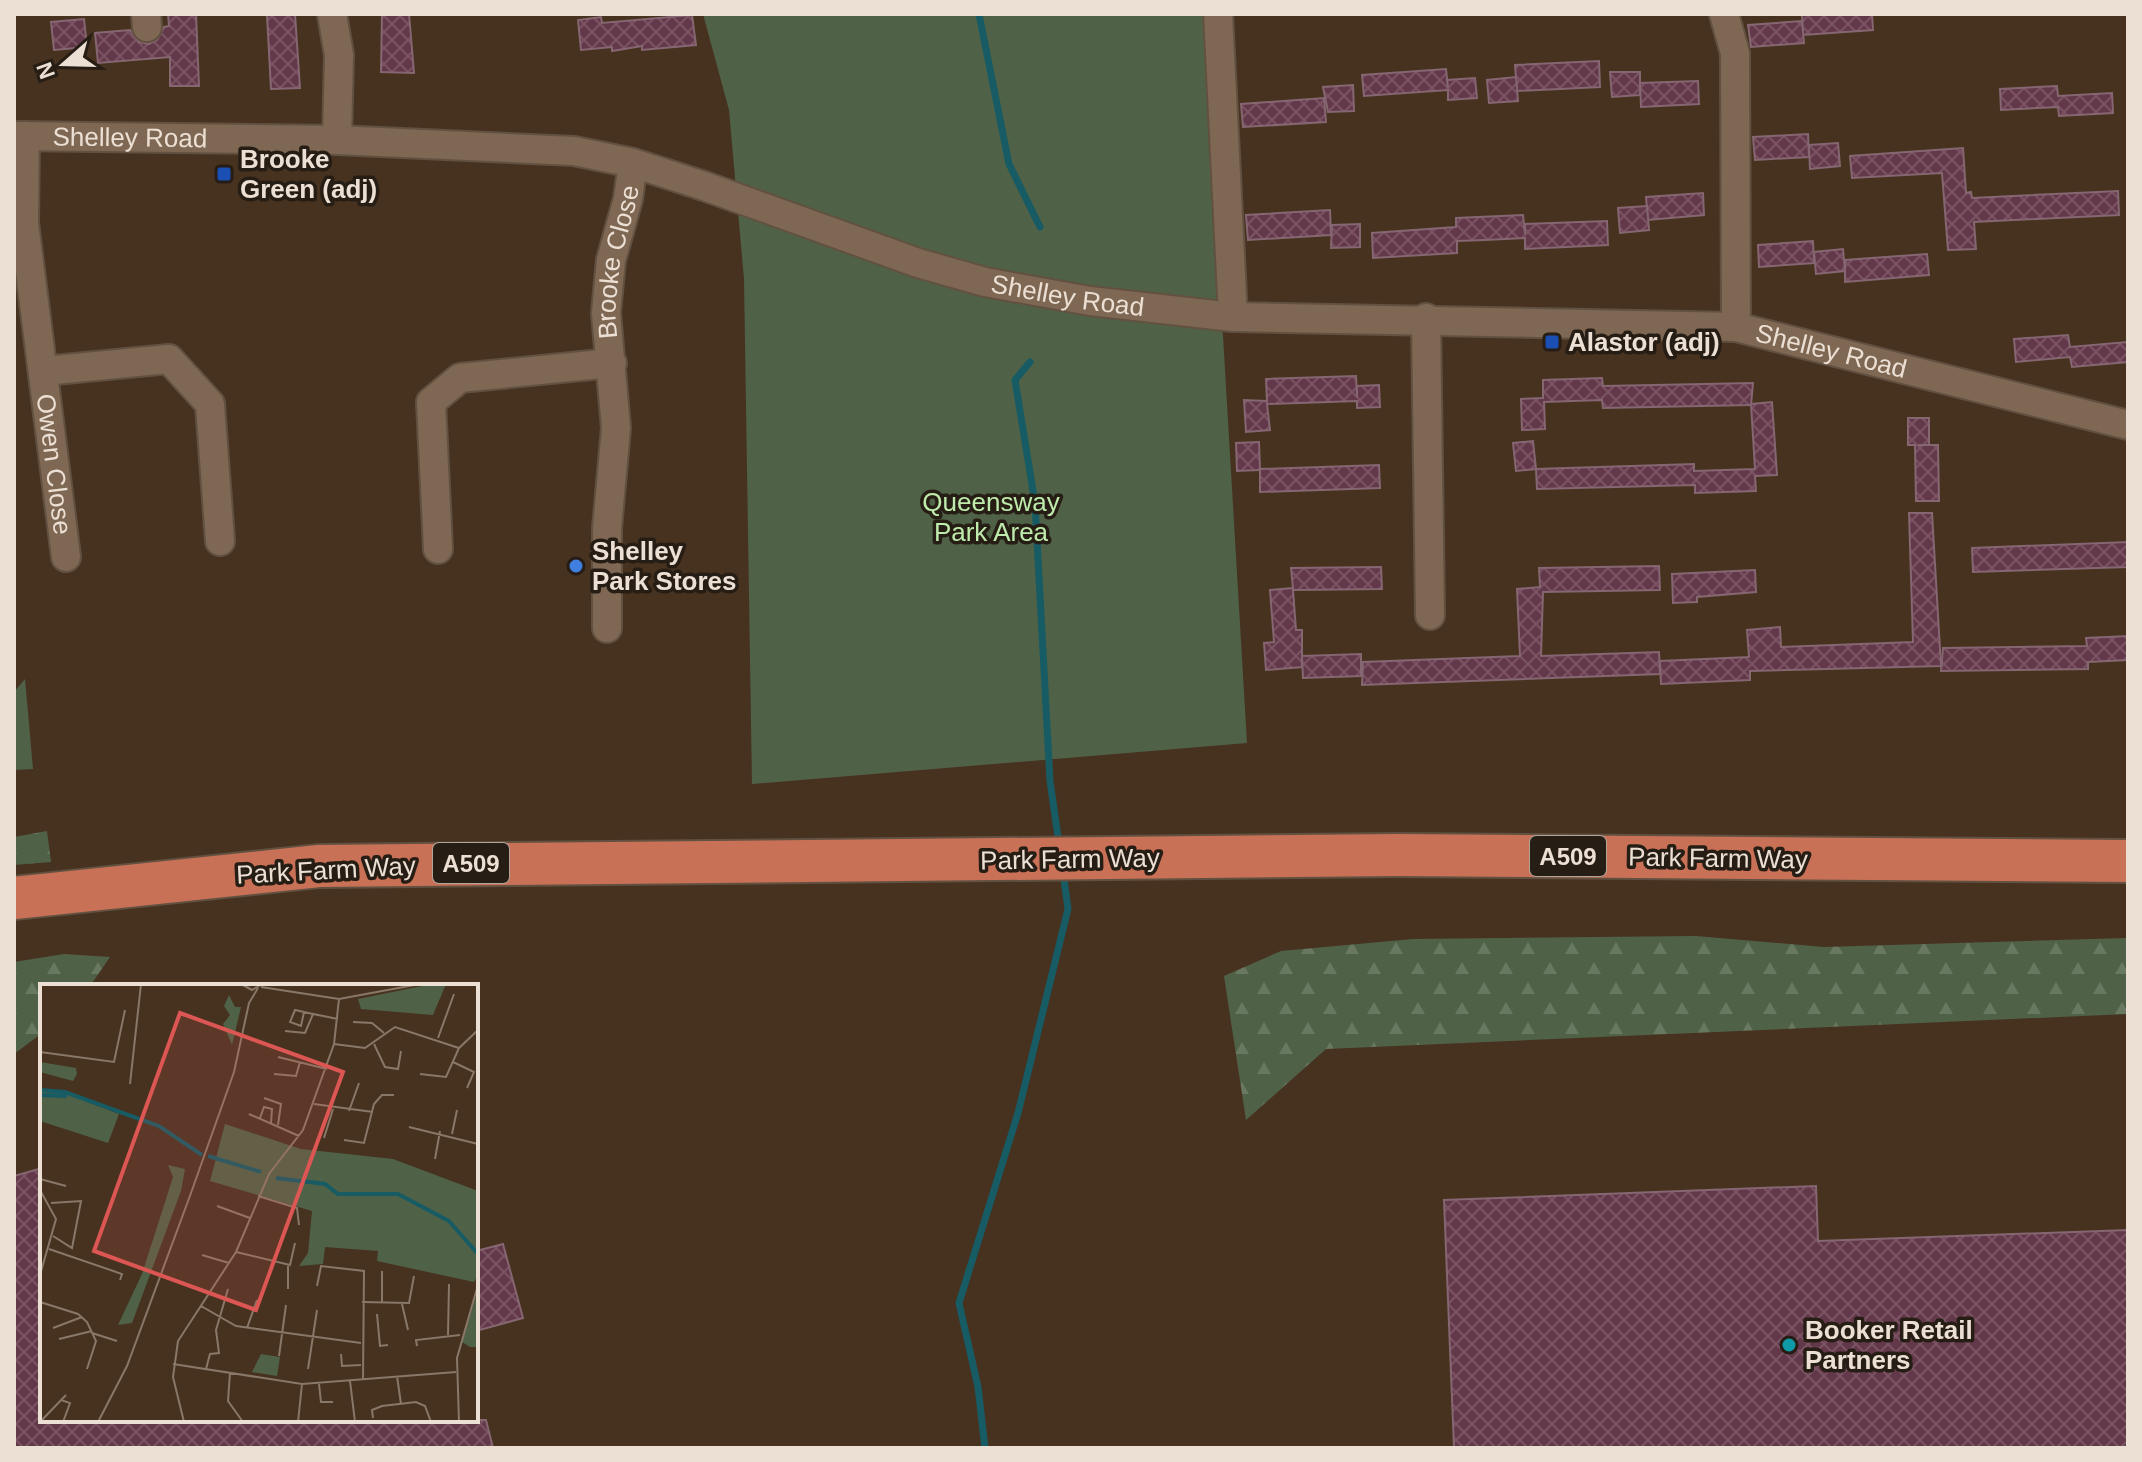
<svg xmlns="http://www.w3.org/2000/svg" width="2142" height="1462" font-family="Helvetica,sans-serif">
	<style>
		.forest { fill: url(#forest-firs) }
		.park { fill: #4f6247 }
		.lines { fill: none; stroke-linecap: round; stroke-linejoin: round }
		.stream { stroke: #175b64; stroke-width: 7 }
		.building { fill: url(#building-cross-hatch); stroke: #856671; stroke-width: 2 }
		.minor-casing { stroke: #625140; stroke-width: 32 }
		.highway-casing { stroke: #625140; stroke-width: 46 }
		.minor { stroke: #7e6753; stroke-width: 28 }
		.highway { stroke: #c87157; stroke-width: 42 }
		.transit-dot { fill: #1a4fb4; stroke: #261d14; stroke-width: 3 }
		.shop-dot { fill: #3f7fe0; stroke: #261d14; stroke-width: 3 }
		.culture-dot { fill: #0f9aa8; stroke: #261d14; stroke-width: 3 }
		.labels { text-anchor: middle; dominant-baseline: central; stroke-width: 7; stroke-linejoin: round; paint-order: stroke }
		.shield { fill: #261d14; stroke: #b1a59a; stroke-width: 2 }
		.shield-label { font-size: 24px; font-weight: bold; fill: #ecdfd3 }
		.street-label { font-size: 26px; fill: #ecdfd3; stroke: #261d14 }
		.poi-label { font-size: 26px; font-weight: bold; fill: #ecdfd3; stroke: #261d14; text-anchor: start }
		.park-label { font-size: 26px; fill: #beebac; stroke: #261d14 }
		.inset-river { fill: none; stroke: #175b64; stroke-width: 4 }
		.inset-road { fill: none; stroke: #897768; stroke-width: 2 }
		.view { fill: #dc5653; fill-opacity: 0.15; stroke: #dc5653; stroke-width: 4 }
		.inset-edge { fill: none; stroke: #ecdfd3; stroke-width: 4 }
	</style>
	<defs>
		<pattern id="forest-firs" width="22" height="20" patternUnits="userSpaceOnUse" patternTransform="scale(2)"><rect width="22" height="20" fill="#4f6247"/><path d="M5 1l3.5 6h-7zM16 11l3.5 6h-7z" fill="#687861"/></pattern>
		<pattern id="building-cross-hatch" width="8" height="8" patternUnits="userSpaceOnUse" patternTransform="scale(2)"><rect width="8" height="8" fill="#63384a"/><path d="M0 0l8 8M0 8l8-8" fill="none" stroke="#7a5463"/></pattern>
	</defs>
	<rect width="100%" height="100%" fill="#473220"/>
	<g class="forest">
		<path d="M47 831 51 862 14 865V837Z"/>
		<path d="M1696 936 1824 947 2128 938V1014L1326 1049 1246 1120 1224 976 1281 951 1413 939Z"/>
		<path d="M64 954 110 957 90 986H42V1033L14 1054V962Z"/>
	</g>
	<g class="park">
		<path d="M703 14H1204L1247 743 752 784 744 279 729 110Z"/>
		<path d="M25 679 33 769 14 770V692Z"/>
	</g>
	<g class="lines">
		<g class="stream">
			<path d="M979 14 1009 164 1040 227"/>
			<path d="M1030 362 1015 380 1035 503 1050 781 1059 844"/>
			<path d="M985 1448 978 1387 959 1303 1018 1113 1068 909 1063 872"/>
		</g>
	</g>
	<g class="building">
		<path d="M168 14H196L199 86H170V57L98 63 95 33 130 30 139 42 149 44 157 40 164 27 169 26Z"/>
		<path d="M295 14 300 88 271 89 267 15Z"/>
		<path d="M382 14H409L414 73 381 72Z"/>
		<path d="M1802 14H1872L1873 30 1803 35Z"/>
		<path d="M692 15 696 45 642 50V46L612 51V47L581 50 578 20 601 17 602 23Z"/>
		<path d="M84 19 87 47 54 50 51 22Z"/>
		<path d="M1802 21 1804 43 1751 47 1748 25Z"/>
		<path d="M1599 61 1600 87 1517 91 1515 65Z"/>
		<path d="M1446 69 1448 88 1447 80 1475 78 1477 98 1448 100V90L1364 96 1362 75Z"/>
		<path d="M1610 72H1640V95L1612 97Z"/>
		<path d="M1516 77 1518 101 1489 103 1487 80Z"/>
		<path d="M1698 81 1699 104 1641 107 1640 83Z"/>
		<path d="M1353 85 1354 111 1328 112 1323 87Z"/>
		<path d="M2057 86 2058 96 2112 93 2113 113 2059 116 2058 107 2001 110 2000 89Z"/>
		<path d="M1324 98 1326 122 1243 127 1241 104Z"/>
		<path d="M1808 134 1809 157 1755 160 1753 137Z"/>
		<path d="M1838 143 1840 166 1810 169 1809 145Z"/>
		<path d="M1963 148 1966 193 1971 192 1972 198 2118 191 2119 215 1974 222 1976 249 1948 250 1942 173 1852 178 1850 156Z"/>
		<path d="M1703 193 1704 215 1648 220 1646 197Z"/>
		<path d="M1647 206 1649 230 1620 233 1618 208Z"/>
		<path d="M1330 210 1331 235 1248 240 1246 215Z"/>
		<path d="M1523 215 1525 234V224L1607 221 1608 245 1525 249V238L1485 240 1457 241V253L1373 258 1372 233 1456 227V218Z"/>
		<path d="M1360 224V247L1331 248 1332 225Z"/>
		<path d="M1813 241 1814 263 1759 267 1758 245Z"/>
		<path d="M1843 249 1845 271 1816 274 1814 252Z"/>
		<path d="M1927 254 1929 275 1845 282V260Z"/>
		<path d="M2068 335 2070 347 2127 342 2128 362 2072 367 2070 357 2016 362 2014 339Z"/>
		<path d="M1356 376 1357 397V386L1379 385 1380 407 1357 408V401L1267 404 1270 430 1246 432 1244 400 1267 401 1266 379Z"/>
		<path d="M1602 378 1603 386 1753 383 1751 405 1603 408 1602 400 1544 402 1545 429 1522 430 1521 399 1543 398V380Z"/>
		<path d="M1772 402 1777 475 1755 476 1756 491 1695 493V485L1537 489 1536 469 1694 464V471L1755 469 1751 404Z"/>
		<path d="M1908 418H1929V445H1918H1938L1939 501H1916L1915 445H1908Z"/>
		<path d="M1533 441 1536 469 1516 471 1513 443Z"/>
		<path d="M1259 442 1260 470 1237 471 1236 443Z"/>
		<path d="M1379 465 1380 488 1260 492V469Z"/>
		<path d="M1909 513H1932L1941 666 1750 671V680L1661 684 1660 661 1749 657 1747 630 1780 627 1781 647 1913 642Z"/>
		<path d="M2128 542V567L1973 572 1972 548Z"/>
		<path d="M1659 566 1660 590 1543 592 1541 656 1659 652 1660 674 1362 685 1363 662 1520 656 1517 589 1540 587 1539 568Z"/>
		<path d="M1381 567 1382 589 1293 590 1296 630H1302V656L1361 654V676L1303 678 1302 657V667L1266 670 1264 643 1274 642 1270 590 1293 588 1291 568Z"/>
		<path d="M1755 570 1756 592 1697 597V602L1673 603 1672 574Z"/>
		<path d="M2128 636V660L2088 662V669L1941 671 1943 648 2087 646 2086 638Z"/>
		<path d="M42 1168V1420H486L493 1448H14V1176Z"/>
		<path d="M1816 1186 1818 1241 2128 1230V1448H1454L1444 1200Z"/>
		<path d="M503 1244 523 1318 476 1331V1251Z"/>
	</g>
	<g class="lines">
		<defs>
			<g id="minor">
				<path d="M146 14 147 27"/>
				<path d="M332 14 339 55 337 140"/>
				<path d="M1218 14 1233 317"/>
				<path d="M1724 14 1735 53 1736 327"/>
				<path id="s1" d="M14 136 337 140 574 151 633 163 704 186 918 263 985 282 1090 301 1233 317 1736 327 2128 425"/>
				<path id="s2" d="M25 136 24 223 66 557"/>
				<path d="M1426 318 1430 615"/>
				<path d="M44 371 169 359 210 404 220 541"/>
				<path d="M438 549 431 402 460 378 612 363"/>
				<path id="s3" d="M607 628V528L616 428 606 313 611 260 628 199 633 163"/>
			</g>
			<path id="highway" d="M14 898 319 866 1397 855 2128 861"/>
		</defs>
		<use href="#minor" class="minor-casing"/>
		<use href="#highway" class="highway-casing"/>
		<use href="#minor" class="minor"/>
		<use href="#highway" class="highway"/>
	</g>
	<g class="transit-dot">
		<rect x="216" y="166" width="16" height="16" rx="4"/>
		<rect x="1544" y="334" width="16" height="16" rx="4"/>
	</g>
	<circle class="shop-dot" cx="576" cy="566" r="8"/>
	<circle class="culture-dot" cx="1789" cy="1345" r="8"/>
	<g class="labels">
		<g class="shield">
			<rect x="1530" y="836" width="76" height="40" rx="6"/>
			<rect x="433" y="843" width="76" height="40" rx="6"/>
		</g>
		<g class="shield-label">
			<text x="1568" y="856">A509</text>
			<text x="471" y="863">A509</text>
		</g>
		<g class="street-label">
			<text stroke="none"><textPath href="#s1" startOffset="116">Shelley Road</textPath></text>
			<text stroke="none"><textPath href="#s3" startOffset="368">Brooke Close</textPath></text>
			<text stroke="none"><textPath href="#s1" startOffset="1076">Shelley Road</textPath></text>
			<text stroke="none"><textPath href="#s1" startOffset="1844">Shelley Road</textPath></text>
			<text stroke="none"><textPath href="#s2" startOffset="330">Owen Close</textPath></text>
			<text transform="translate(1718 858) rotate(1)">Park Farm Way</text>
			<text transform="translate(1070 859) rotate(-1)">Park Farm Way</text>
			<text transform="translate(326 870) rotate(-3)">Park Farm Way</text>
		</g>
		<g class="poi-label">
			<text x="240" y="159">Brooke<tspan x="240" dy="30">Green (adj)</tspan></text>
			<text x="1568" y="342">Alastor (adj)</text>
			<text x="592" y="551">Shelley<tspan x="592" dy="30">Park Stores</tspan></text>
			<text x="1805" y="1330">Booker Retail<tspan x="1805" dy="30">Partners</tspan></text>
		</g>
		<g class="park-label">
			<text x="991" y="502">Queensway<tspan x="991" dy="30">Park Area</tspan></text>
		</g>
	</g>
	<g transform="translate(40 984)">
		<rect width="438" height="438" fill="#473220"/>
		<path d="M221 370 240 373 237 392 212 388Z" fill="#4f6247"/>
		<path d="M392 0H406L393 31 321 25 318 15ZM189 11 195 23H201L192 61 183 40 190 31 184 22ZM0 78 36 84 37 90 33 97 0 88ZM0 107 24 109 79 130 68 159 0 137ZM128 181 145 185 141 207 92 339 78 341 102 290 133 193Z" fill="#4f6247"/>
		<path d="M185 140 261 165 353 175 438 207V291L434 298 337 277 338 267 285 263 283 280 259 282 268 269 272 227 170 197ZM438 306V363H430L422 358Z" fill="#4f6247"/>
		<path class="inset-river" d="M0 106 25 108 119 142 162 171M0 111 27 112M168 172 221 188M236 194 285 200 298 210H358L409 237 438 270"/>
		<path class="inset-road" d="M201 0 212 6 222 0M221 3 299 15 380 0M264 28 261 42 250 38 255 26 273 30M313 38 332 39 344 49M245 47 265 49 273 30 298 35M398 54 414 10M294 60 325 64 355 43 419 64 438 46M334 60 345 83 358 85 361 67M0 68 74 78 85 26M238 73 287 85M413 78 434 88 427 104M234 90 256 92 260 78M380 90 406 93 419 64M90 100 101 0M224 114 241 120 238 141M274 120 333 128M309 127 319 99M209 130 259 152M220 134 224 123 232 125 231 139M369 143 438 160M412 150 417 126M284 154 293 125M304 156 324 159 334 120 342 111H354M395 175 400 147M0 195 26 202M0 206 16 235 0 291M218 212 257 224 259 241M11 219 41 217 32 264 13 252M177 222 210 234M9 265 82 290 80 296M196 268 250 281 255 259M162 271 189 279M342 287V319M277 302 281 282 324 287 323 396M248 305V280M0 318 38 330 47 338 56 357 47 385M322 318 369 319 374 292M362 320 368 346M161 322 196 342 321 359M337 330 340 362 348 361M13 344 42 333M207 344 217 316M52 349 77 357M408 351 409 300M19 355 52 347M377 362 376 356 420 351M301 370 302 382 321 381M239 372 246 321M133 380 262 400 416 388M166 385 170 370 179 369 176 346 188 305M268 385 277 326M190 389 188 417 203 438M357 392 361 420M310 397 315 438M279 400 281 418H293M21 416 30 419 23 438M333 434 332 426 342 422 376 418 385 422 391 438M0 438 26 411M58 438 87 382 151 209 194 88 209 19 218 4M144 438 133 393 138 357 196 268 229 190 263 146 294 60 299 15M258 438 262 400M419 438 417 374 438 301"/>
		<path class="view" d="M140 29 303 88 216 326 54 267Z"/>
		<rect width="438" height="438" class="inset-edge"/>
	</g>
	<rect width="2142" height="1462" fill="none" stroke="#ecdfd3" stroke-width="32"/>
	<g transform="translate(64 64) rotate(250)" stroke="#261d14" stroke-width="6" paint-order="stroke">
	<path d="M0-6L14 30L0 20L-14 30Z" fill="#ecdfd3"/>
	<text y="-12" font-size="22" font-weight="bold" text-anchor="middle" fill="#ecdfd3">N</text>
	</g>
</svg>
